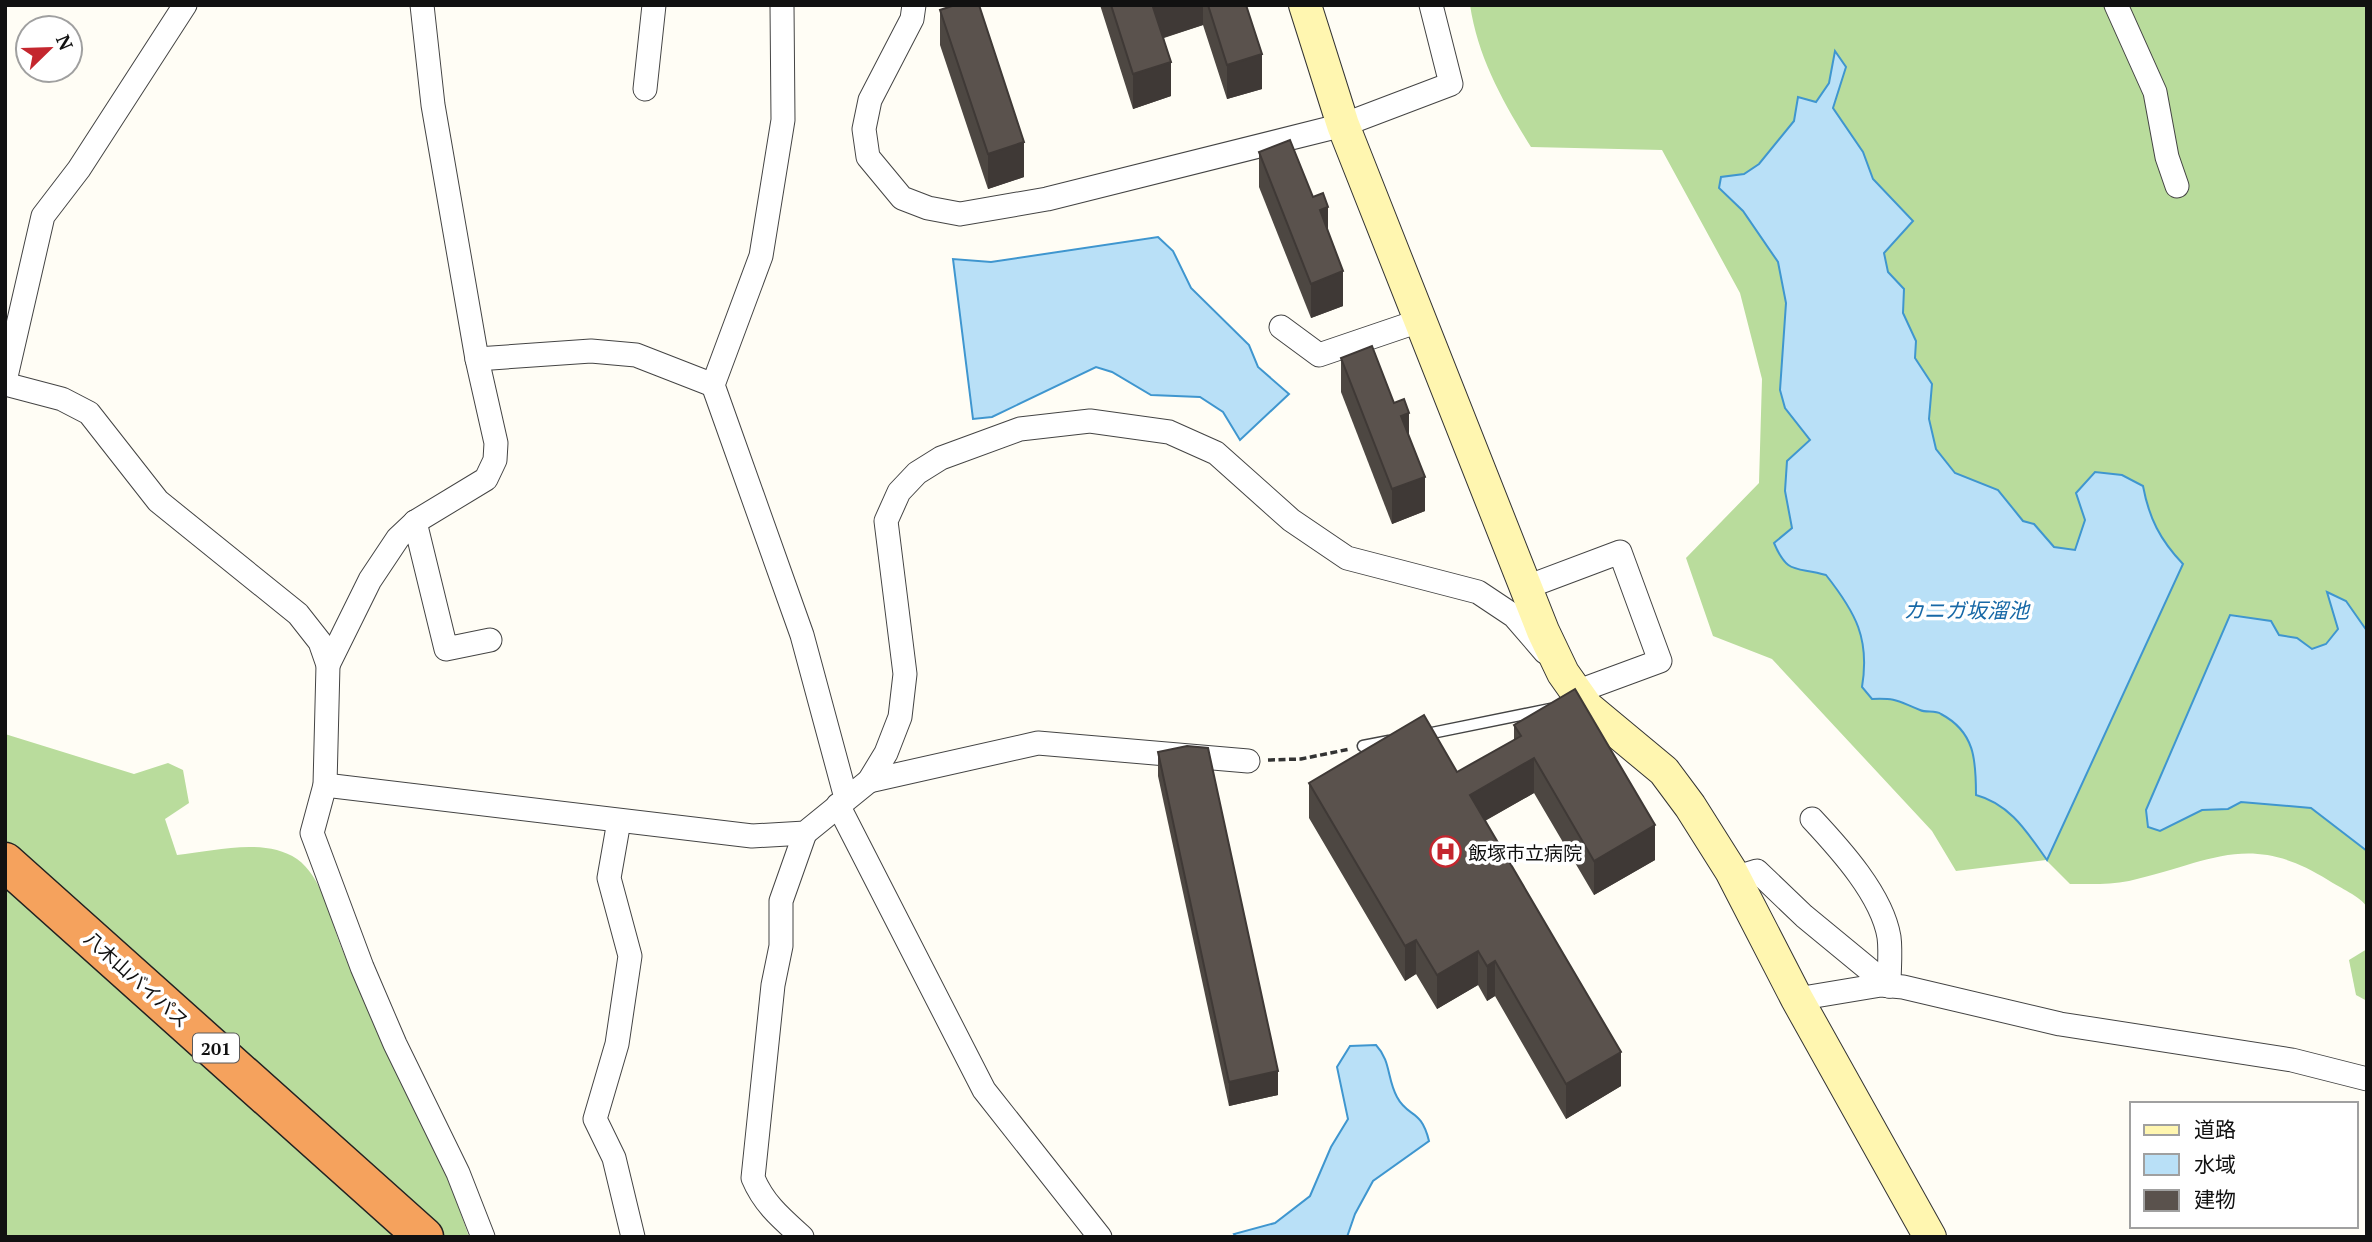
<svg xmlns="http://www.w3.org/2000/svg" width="2372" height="1242" font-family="'PT Serif','Noto Sans JP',serif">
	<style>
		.forest { fill: #b9dc9c }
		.water { fill: #b9e0f7; stroke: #3f96cf; stroke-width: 2 }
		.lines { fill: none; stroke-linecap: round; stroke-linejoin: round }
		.lane-casing { stroke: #444; stroke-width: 13 }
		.street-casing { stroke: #444; stroke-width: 25 }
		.secondary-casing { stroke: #333; stroke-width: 34 }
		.highway-casing { stroke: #222; stroke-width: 41 }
		.path { stroke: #333; stroke-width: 3.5; stroke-dasharray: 7 3.5; stroke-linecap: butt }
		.lane { stroke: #fff; stroke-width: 10 }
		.street { stroke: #fff; stroke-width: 23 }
		.secondary { stroke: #fff6b0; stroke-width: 32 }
		.highway { stroke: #f5a25d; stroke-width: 38 }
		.wall { fill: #4d4742 }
		.shaded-wall { fill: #3f3936 }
		.building { fill: #5a524d; stroke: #3f3936; stroke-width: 2 }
		.labels { text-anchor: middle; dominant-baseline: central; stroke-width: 7; stroke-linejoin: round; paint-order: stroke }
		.shield { fill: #fff; stroke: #585858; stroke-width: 2 }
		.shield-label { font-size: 18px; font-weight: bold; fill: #111 }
		.poi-label { font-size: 19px; fill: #111; stroke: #fff; text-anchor: start }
		.street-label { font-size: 19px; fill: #111; stroke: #fff }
		.water-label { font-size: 21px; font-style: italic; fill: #1768a6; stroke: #fff }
	</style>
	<rect width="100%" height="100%" fill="#fffdf5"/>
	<g class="forest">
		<path d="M1470 5H2367V907C2360 896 2340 888 2328 880 2248 830 2210 863 2129 881 2110 885 2090 884 2070 884L2046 860 1956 871 1932 831 1772 659 1713 636 1686 558 1759 483 1762 379 1740 293 1662 150 1531 147C1503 102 1478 58 1470 5Z"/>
		<path d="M5 734 134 774 168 763 183 770 189 803 165 819 177 855C214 851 265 837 297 859 322 877 330 917 340 944 379 1043 436 1135 469 1237H5Z"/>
		<path d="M2367 949V1001L2356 995 2349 960Z"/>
	</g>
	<g class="water">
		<path d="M1835 51 1846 67 1833 108 1863 152 1873 179 1913 221 1884 253 1888 272 1904 289 1903 313 1916 341 1915 358 1932 384 1929 419 1936 449 1955 473 1998 490 2023 521 2034 524 2054 547 2075 550 2085 520 2076 493 2095 472 2122 475 2143 486C2149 518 2160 540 2183 564L2047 860C2027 832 2010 804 1976 795 1976 760 1975 732 1941 714 1935 710 1926 713 1920 710 1897 701 1898 698 1872 699L1862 687C1870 639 1856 613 1826 575 1796 566 1788 576 1774 543L1792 528 1785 491 1787 461 1810 440 1785 408 1780 390 1786 303 1778 262 1743 211 1719 188 1721 177 1744 174 1759 164 1794 121 1798 97 1816 102 1829 83Z"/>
		<path d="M1158 237 1173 251 1191 288 1249 345 1258 367 1289 394 1240 440 1223 412 1200 397 1151 395 1112 372 1096 367 992 417 973 419 953 259 991 262Z"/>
		<path d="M2327 592 2346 601 2367 631V851L2311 808 2241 802 2228 809 2202 810 2160 831 2148 827 2146 810 2230 615 2271 621 2279 635 2297 638 2312 649 2326 644 2338 629Z"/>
		<path d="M1376 1045C1391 1061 1387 1079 1397 1097 1408 1118 1421 1108 1429 1141L1373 1181 1355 1214 1347 1237H1236L1234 1234 1275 1223 1310 1196 1331 1147 1348 1119 1337 1067 1350 1046Z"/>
	</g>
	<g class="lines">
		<defs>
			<g id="lane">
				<path d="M1422 735 1550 709"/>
				<path d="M1363 746 1389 741"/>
			</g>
			<g id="street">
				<path d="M782 5 783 120 761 256 713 385 802 635 846 798"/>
				<path d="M914 5 912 19 870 100 864 129 868 157 902 198 928 208 960 214 1047 199 1343 125 1451 84 1431 5"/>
				<path d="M2116 5 2155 92 2167 157 2177 186"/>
				<path d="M645 89 654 5"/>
				<path d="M1281 327 1319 355 1422 320"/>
				<path d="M477 359 591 351 636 355 713 385"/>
				<path d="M5 381 43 216 79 169 185 5"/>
				<path d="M5 384 62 399 89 413 158 501 298 614 320 642 328 665 325 785 312 833 362 967 395 1044 458 1173 483 1237"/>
				<path d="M415 522 446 649 490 640"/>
				<path d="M1527 587 1620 552 1660 661 1576 692"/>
				<path d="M328 665 370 580 398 538 415 522 486 479 495 460 496 443 477 359 433 105 422 5"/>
				<path d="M869 781 1038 743 1248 761"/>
				<path d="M325 785 752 836 805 833 869 781 886 753 900 717 905 674 886 521 899 492 917 473 941 458 1020 429 1090 421 1169 432 1216 453 1291 520 1347 558 1478 592 1514 616 1545 652"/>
				<path d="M838 805 984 1090 1100 1237"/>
				<path d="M1812 819C1840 849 1882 895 1889 937 1891 952 1889 970 1889 986"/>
				<path d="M619 821 609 878 630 956 617 1044 595 1119 614 1158 633 1237"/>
				<path d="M1734 878 1757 871 1804 916 1889 986"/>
				<path d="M1797 999 1881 985 1903 987 2060 1024 2292 1060 2367 1079"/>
				<path d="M802 1237C781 1218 764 1204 753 1178L773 985 781 946V901L805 833"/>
			</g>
			<path id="secondary" d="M1305 5 1343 125 1543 631 1563 673 1587 707 1664 771 1690 806 1731 871 1797 999 1930 1237"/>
			<path id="highway" d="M5 862 424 1237"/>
		</defs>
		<use href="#lane" class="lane-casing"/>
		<use href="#street" class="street-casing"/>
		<use href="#secondary" class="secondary-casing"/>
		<use href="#highway" class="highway-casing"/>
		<path class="path" d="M1268 760 1301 759 1350 749"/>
		<use href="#lane" class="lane"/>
		<use href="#street" class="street"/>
		<use href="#secondary" class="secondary"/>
		<use href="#highway" class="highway"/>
	</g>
	<g class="wall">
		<path d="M1100 5H1246L1262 89 1227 99 1203 25 1164 38 1171 96 1133 109Z"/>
		<path d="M940 10 1024 177 988 189 940 45Z"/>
		<path d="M1259 152 1313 197 1328 232 1343 306 1311 318 1259 187Z"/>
		<path d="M1341 358 1394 403 1409 437 1425 511 1392 524 1341 392Z"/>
		<path d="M1514 725 1655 860 1594 895 1534 793 1485 821 1621 1086 1566 1119 1495 996 1487 1001 1478 985 1437 1009 1416 974 1405 981 1309 818V783L1457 772 1514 740Z"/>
		<path d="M1158 752 1278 1095 1229 1106 1158 776Z"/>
	</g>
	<g class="shaded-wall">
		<path d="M1157 5H1203V25L1153 41V7Z"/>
		<path d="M1262 54V89L1227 99V65Z"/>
		<path d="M1171 62V96L1133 109V74Z"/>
		<path d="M1024 142V177L988 189V154Z"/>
		<path d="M1328 207V242L1320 210Z"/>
		<path d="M1343 271V306L1311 318V284Z"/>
		<path d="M1409 413V447L1401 416Z"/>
		<path d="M1425 477V511L1392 524V489Z"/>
		<path d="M1534 758V793L1470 829V795Z"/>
		<path d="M1655 825V860L1594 895V861Z"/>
		<path d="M1416 940V974L1405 981V946Z"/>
		<path d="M1478 951V985L1437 1009V975Z"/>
		<path d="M1495 961V996L1487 1001V966Z"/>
		<path d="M1621 1052V1086L1566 1119V1084Z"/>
		<path d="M1278 1071V1095L1229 1106V1082Z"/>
	</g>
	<g class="building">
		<path d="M955 5H979L1024 142 988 154 940 10Z"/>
		<path d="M1111 5H1157L1153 7 1171 62 1133 74Z"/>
		<path d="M1208 5H1246L1262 54 1227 65Z"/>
		<path d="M1290 140 1313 197 1323 193 1328 207 1320 210 1343 271 1311 284 1259 152Z"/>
		<path d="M1372 346 1394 403 1404 399 1409 413 1401 416 1425 477 1392 489 1341 358Z"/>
		<path d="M1575 689 1655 825 1594 861 1534 758 1470 795 1621 1052 1566 1084 1495 961 1487 966 1478 951 1437 975 1416 940 1405 946 1309 783 1424 715 1457 772 1521 736 1514 725Z"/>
		<path d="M1187 746 1208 748 1278 1071 1229 1082 1158 752Z"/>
	</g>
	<defs>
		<symbol id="hospital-ring" viewBox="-11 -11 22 22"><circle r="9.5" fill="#fff" stroke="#c4262e" stroke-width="1.5"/><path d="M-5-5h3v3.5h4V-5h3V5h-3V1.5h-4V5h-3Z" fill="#c4262e"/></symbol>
	</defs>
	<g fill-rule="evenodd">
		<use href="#hospital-ring" x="1428" y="834" width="35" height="35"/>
	</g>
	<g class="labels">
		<rect class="shield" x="193" y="1033.5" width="46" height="29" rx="5"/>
		<g class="shield-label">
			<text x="216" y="1048">201</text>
		</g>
		<g class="poi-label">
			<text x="1468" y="852">飯塚市立病院</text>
		</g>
		<g class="street-label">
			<text transform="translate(137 979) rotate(42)">八木山バイパス</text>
		</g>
		<g class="water-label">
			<text x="1966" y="610">カニガ坂溜池</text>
		</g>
	</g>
	<rect width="2372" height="1242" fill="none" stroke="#111111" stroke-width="14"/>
	<rect x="2130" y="1102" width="228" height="126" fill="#ffffff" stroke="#a0a0a0" stroke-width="2"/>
	<rect x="2144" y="1125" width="35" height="10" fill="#fff6b0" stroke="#a0a0a0" stroke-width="2"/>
	<text x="2194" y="1137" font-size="21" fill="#111111">道路</text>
	<rect x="2144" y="1154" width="35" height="21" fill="#b9e0f7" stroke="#a0a0a0" stroke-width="2"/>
	<text x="2194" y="1172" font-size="21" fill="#111111">水域</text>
	<rect x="2144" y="1190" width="35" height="21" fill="#5a524d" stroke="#a0a0a0" stroke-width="2"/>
	<text x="2194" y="1207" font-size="21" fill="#111111">建物</text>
	<g transform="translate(49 49) rotate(67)"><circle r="33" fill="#ffffff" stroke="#a0a0a0" stroke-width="2"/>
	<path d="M0-5L12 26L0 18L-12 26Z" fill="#c4262e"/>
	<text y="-10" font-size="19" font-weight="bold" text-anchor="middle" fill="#111111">N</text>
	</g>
</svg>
